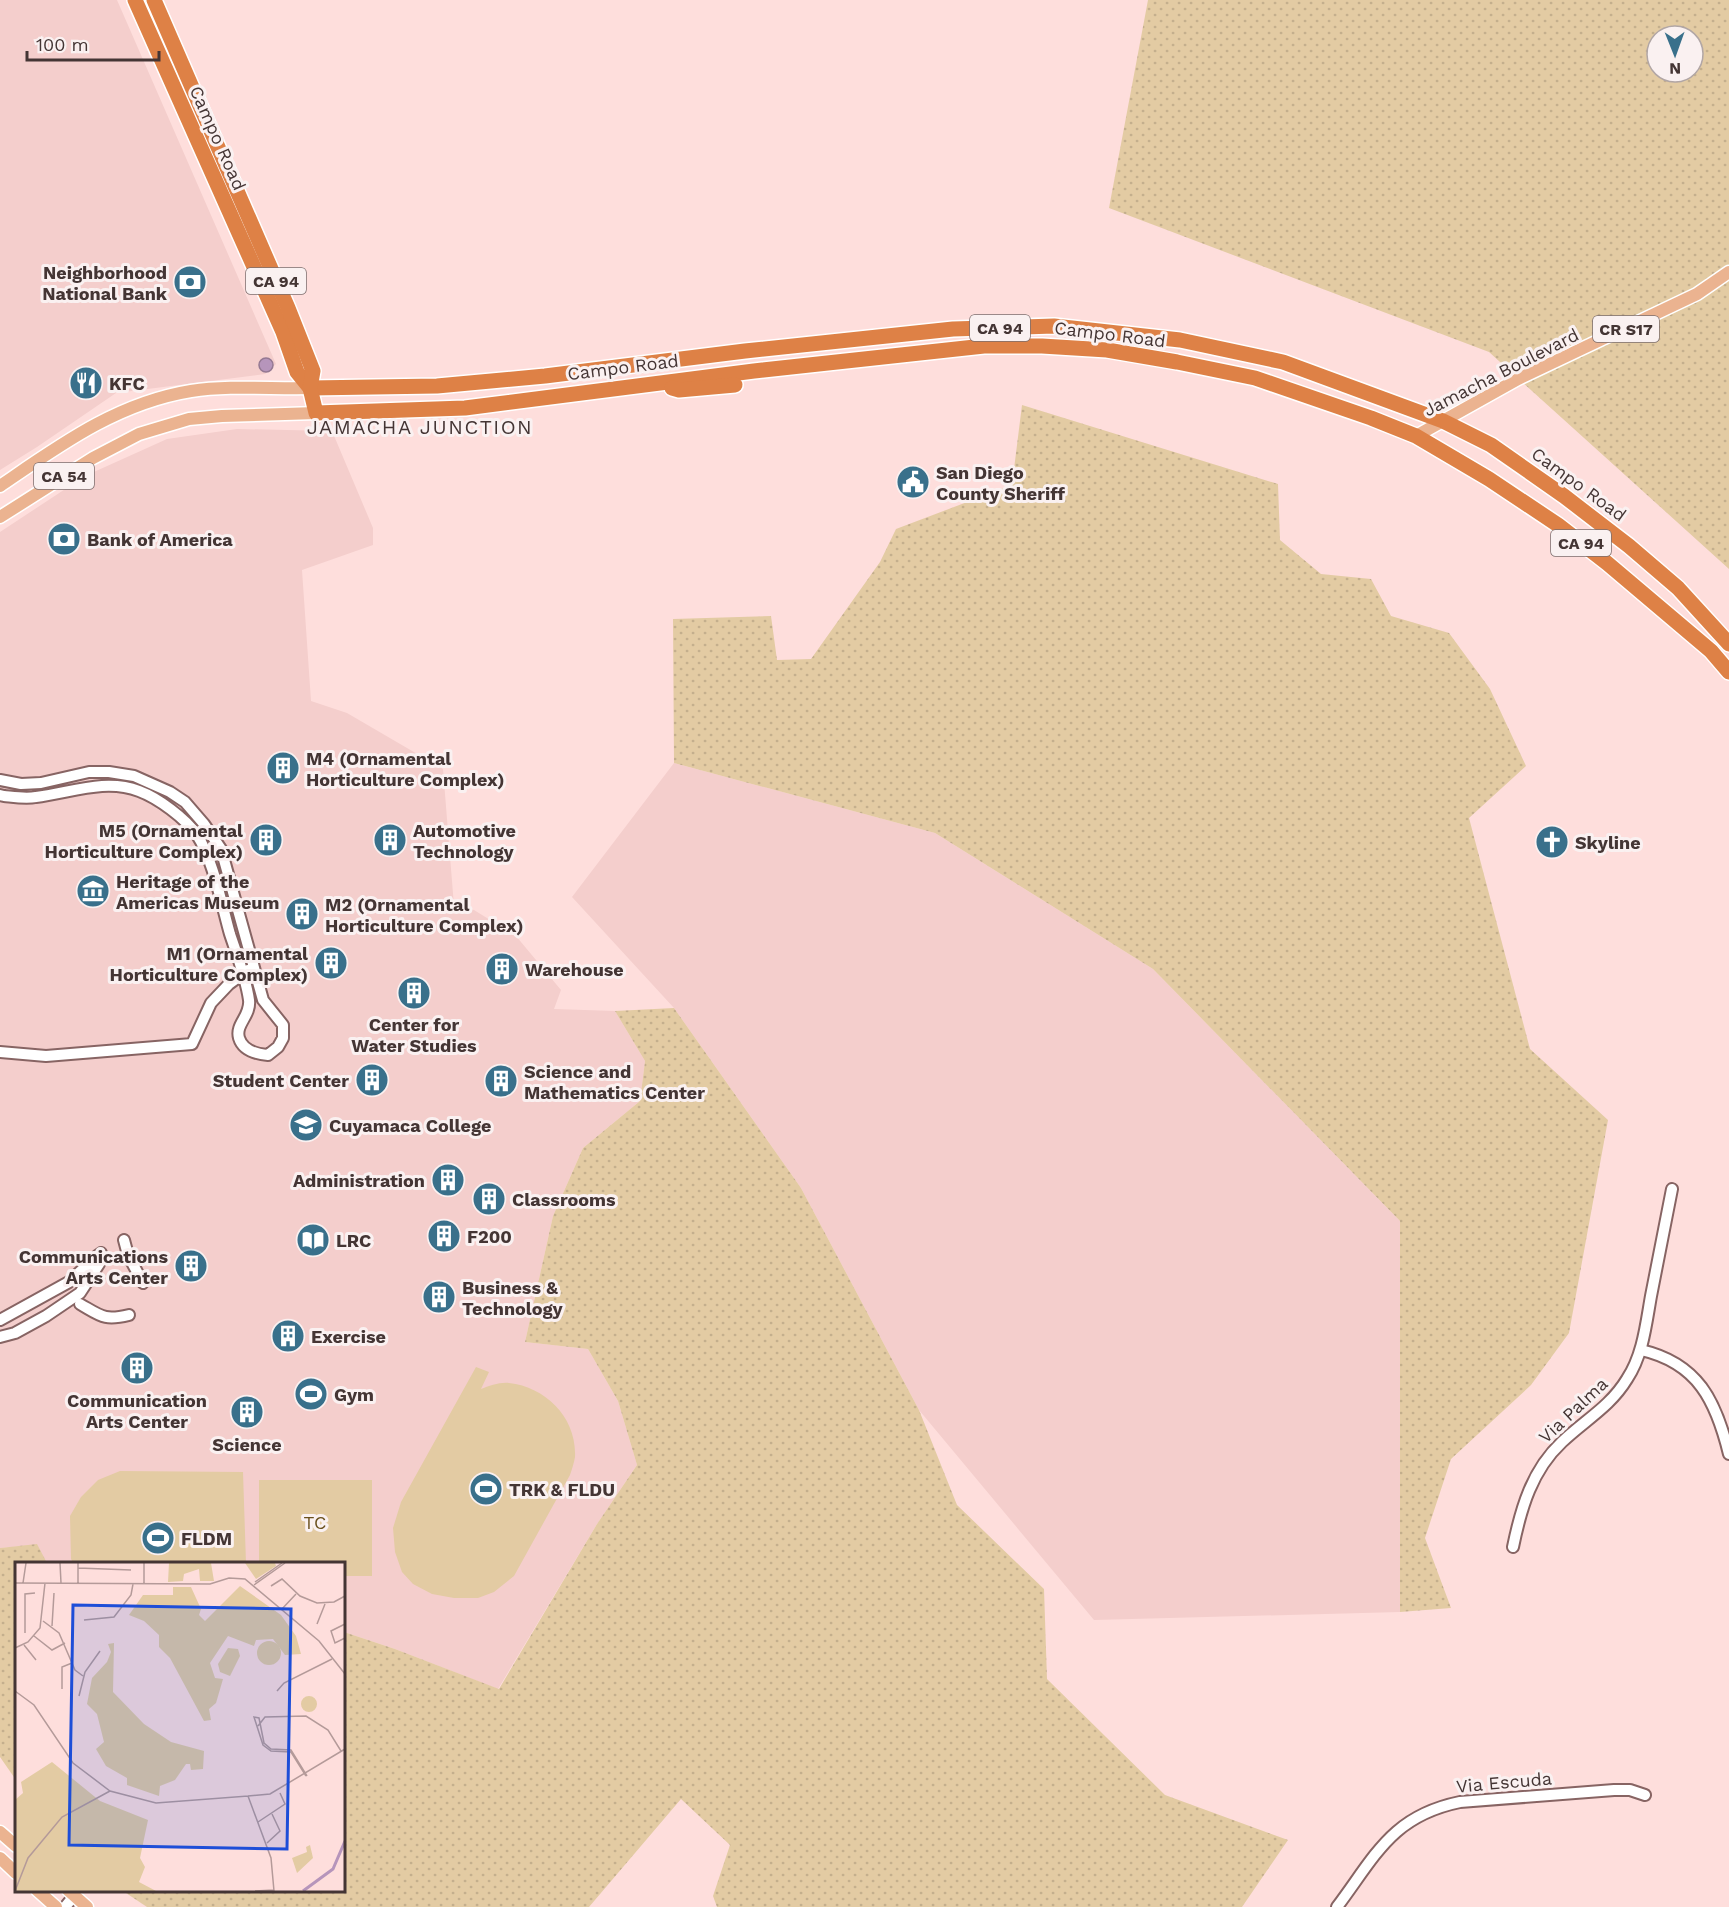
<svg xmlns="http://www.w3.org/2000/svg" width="1729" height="1907" font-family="'Work Sans',sans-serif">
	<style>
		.built { fill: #f4cecc }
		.grass { fill: url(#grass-dots); fill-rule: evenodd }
		.park { fill: #e3cba3 }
		.water { fill: url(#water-ripples); stroke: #947892; stroke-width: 1.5 }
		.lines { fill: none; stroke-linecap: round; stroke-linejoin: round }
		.minor-casing { stroke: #876463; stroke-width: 14 }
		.major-casing { stroke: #fff; stroke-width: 15 }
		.highway-casing { stroke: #fff; stroke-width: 18 }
		.minor { stroke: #fff; stroke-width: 10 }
		.major { stroke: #ebb390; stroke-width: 12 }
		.highway { stroke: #de8146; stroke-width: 15 }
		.labels { text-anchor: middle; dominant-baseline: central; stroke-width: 6; stroke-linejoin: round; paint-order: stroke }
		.shield { fill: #faf1f1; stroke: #7b6d6d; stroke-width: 1.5 }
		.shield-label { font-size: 16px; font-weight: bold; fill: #443534 }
		.street-label { font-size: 18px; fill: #443534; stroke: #faf1f1 }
		.poi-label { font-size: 18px; font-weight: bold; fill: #443534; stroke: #faf1f1; text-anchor: start }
		.park-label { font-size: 18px; fill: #694f1c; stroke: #faf1f1 }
		.neighbourhood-label { font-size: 20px; letter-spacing: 1.5px; fill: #443534; stroke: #faf1f1 }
		.inset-river { fill: none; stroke: #b695bb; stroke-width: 3 }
		.inset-road { fill: none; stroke: #b49a99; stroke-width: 1.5 }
		.view { fill: #1d4ed8; fill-opacity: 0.15; stroke: #1d4ed8; stroke-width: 3 }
		.inset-edge { fill: none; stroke: #443534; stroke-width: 3 }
	</style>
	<defs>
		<pattern id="grass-dots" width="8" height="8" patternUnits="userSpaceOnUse" patternTransform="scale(1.5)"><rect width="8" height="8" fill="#e3cba3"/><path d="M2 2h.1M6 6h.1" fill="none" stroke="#c4af8d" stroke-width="1.8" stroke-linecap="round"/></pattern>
		<pattern id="water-ripples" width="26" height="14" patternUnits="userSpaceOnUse" patternTransform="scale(1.5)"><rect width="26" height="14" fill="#b695bb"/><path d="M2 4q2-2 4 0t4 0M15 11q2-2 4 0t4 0" fill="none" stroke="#967a99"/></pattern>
	</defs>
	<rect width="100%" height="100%" fill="#fededc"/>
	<g class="built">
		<path d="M0 0H117L276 364 265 374 116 393 37 447 0 470Z"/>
		<path d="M237 429 332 431 373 528V545L302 570 311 701 347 713 443 769 454 906 474 910 516 936 561 990 554 1009 615 1011 645 1061 640 1101 583 1148 553 1216 525 1342 588 1349 618 1401 637 1465 597 1524 498 1689 395 1649 344 1632V1564H47L37 1545 0 1548V532L85 476 167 439Z"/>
		<path d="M674 763 935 833 1153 969 1400 1221V1612L1094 1620 919 1410 801 1188 674 1008 572 897Z"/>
	</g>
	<g class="grass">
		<path d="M1148 0H1729V569L1489 352 1109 208ZM1657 36H1693V72H1657Z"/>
		<path d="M1022 405 1278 484 1280 540 1321 574 1371 579 1391 616 1449 633 1490 689 1526 766 1469 818 1530 1049 1608 1120 1569 1333 1531 1385 1451 1459 1425 1538 1451 1608 1400 1612V1221L1153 969 935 833 674 763 673 619 771 616 777 660 811 659 880 562 896 529 1012 485Z"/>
		<path d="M674 1008 801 1188 919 1410 957 1505 1044 1589 1047 1679 1165 1795 1288 1840 1242 1907H717L713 1896 730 1845 681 1799 589 1907H147L123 1891 344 1890V1632L395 1649 499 1689 597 1524 637 1465 618 1401 588 1349 525 1342 553 1216 583 1148 640 1101 645 1061 615 1011Z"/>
		<path d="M37 1544 47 1563 16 1564V1780L0 1757V1548Z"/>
	</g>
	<g class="park">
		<path d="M476 1367 489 1372 481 1389C489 1386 500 1382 509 1383 546 1387 577 1418 575 1457 574 1463 572 1469 570 1475L514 1576 494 1592 478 1598H454L432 1594 413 1584 402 1572 395 1552 393 1528 401 1502Z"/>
		<path d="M120 1471 243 1472 246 1563H73L71 1559 70 1516 81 1497 98 1480Z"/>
		<path d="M259 1480H372V1576H344V1564L259 1563Z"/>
	</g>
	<circle class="water" cx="266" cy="365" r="7"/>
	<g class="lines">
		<defs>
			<g id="minor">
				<path d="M0 780 21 784 41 783 89 772H109L134 776 170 792 185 802 204 824 221 849 263 1000 283 1025V1038L278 1047 268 1055C256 1054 243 1051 239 1038 235 1024 251 1016 249 1000 246 978 237 955 230 934 222 906 213 859 197 835 185 818 158 798 139 791 105 778 70 793 36 797 26 799 14 797 4 796L0 795"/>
				<path d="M0 1052 46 1056 192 1044 211 1003 229 984 248 970"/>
				<path d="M124 1240 128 1255 143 1283"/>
				<path d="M80 1304C101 1316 104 1321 129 1315"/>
				<path d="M0 1320 69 1282 98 1255"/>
				<path d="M0 1337 15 1333 46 1316 80 1293 99 1264 101 1253"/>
				<path d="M1641 1350C1698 1363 1716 1401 1729 1454"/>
				<path d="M1513 1547C1521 1508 1532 1470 1562 1442 1585 1420 1610 1407 1627 1379 1643 1355 1646 1324 1651 1296 1658 1261 1665 1225 1672 1189"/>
				<path d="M65 1907 74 1896"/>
				<path d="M1337 1907C1376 1855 1392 1816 1460 1802L1614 1790H1630L1645 1795"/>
			</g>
			<g id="major">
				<path d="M1416 436 1518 379 1697 294 1729 272"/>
				<path d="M0 486C60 445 117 403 191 391 230 385 271 389 310 388"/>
				<path d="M0 517 93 458 139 434 189 419 222 416 316 413"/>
				<path d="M0 1832 16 1846"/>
				<path d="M0 1858 16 1873"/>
				<path d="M37 1890 56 1907"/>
				<path d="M68 1890 87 1907"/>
			</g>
			<g id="highway">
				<path d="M135 0 283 332 297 372 310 388 437 386 545 376 745 351 953 329 1054 326 1180 340 1283 362 1443 421 1491 445 1564 496 1629 546 1678 588 1729 644"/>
				<path d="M154 0 288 308 313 371 310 388 316 413 465 408 754 371 984 346H1042L1107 350 1177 362 1255 378 1371 418 1416 436 1489 479 1558 525 1607 563 1711 651 1729 672"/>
				<path d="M672 388 679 390 735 385"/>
			</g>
		</defs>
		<use href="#minor" class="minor-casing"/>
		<use href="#major" class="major-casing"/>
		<use href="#highway" class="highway-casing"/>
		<use href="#minor" class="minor"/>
		<use href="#major" class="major"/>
		<use href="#highway" class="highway"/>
	</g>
	<defs>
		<symbol id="bank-disc" viewBox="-11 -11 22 22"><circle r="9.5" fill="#39708b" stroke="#faf1f1"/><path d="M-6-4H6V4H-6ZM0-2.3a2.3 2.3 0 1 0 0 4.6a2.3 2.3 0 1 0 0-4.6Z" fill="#fff"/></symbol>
		<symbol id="restaurant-disc" viewBox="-11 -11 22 22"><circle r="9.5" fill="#39708b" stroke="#faf1f1"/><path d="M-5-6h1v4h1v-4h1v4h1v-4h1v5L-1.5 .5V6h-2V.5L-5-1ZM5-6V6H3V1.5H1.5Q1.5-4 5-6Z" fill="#fff"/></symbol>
		<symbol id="civic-disc" viewBox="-11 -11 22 22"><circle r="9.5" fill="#39708b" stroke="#faf1f1"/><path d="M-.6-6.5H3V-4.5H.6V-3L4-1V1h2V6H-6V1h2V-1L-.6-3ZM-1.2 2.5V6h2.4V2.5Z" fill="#fff"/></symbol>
		<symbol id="building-disc" viewBox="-11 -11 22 22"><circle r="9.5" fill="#39708b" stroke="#faf1f1"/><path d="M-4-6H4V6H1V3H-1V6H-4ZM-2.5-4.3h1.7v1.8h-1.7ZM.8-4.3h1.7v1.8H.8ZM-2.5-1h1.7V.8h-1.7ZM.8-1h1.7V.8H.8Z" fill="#fff"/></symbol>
		<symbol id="church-disc" viewBox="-11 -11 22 22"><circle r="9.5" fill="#39708b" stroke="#faf1f1"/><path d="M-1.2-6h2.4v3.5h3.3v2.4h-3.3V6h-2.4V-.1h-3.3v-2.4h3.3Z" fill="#fff"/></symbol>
		<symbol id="museum-disc" viewBox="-11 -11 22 22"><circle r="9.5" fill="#39708b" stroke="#faf1f1"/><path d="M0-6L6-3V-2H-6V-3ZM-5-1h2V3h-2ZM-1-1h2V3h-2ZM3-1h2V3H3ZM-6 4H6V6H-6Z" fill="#fff"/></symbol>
		<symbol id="university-disc" viewBox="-11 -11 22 22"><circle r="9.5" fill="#39708b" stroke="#faf1f1"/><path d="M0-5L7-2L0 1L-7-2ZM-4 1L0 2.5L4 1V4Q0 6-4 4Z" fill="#fff"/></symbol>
		<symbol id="library-disc" viewBox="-11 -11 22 22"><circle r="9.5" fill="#39708b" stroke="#faf1f1"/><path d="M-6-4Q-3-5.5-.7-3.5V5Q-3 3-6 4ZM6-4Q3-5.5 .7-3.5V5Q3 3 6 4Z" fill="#fff"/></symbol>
		<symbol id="stadium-disc" viewBox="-11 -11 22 22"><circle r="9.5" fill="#39708b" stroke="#faf1f1"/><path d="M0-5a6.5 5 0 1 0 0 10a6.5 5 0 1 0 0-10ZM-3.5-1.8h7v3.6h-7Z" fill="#fff"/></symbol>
	</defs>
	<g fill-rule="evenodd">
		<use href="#bank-disc" x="171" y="263" width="38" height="38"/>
		<use href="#restaurant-disc" x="67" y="364" width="38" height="38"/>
		<use href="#civic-disc" x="894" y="463" width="38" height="38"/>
		<use href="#bank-disc" x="45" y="520" width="38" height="38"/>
		<use href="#building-disc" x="264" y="749" width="38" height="38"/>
		<use href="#building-disc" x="247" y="821" width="38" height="38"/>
		<use href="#building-disc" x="371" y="821" width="38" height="38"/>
		<use href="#church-disc" x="1533" y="823" width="38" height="38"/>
		<use href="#museum-disc" x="74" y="872" width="38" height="38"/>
		<use href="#building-disc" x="283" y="895" width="38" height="38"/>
		<use href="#building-disc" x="312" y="944" width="38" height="38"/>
		<use href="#building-disc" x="483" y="950" width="38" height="38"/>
		<use href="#building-disc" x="395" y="974" width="38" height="38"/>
		<use href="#building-disc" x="353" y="1061" width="38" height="38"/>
		<use href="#building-disc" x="482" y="1062" width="38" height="38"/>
		<use href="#university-disc" x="287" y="1106" width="38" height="38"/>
		<use href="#building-disc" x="429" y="1161" width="38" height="38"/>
		<use href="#building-disc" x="470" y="1180" width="38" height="38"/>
		<use href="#building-disc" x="425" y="1217" width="38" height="38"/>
		<use href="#library-disc" x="294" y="1221" width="38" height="38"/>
		<use href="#building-disc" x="172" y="1247" width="38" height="38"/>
		<use href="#building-disc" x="420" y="1278" width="38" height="38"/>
		<use href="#building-disc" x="269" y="1317" width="38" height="38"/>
		<use href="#building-disc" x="118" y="1349" width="38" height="38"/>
		<use href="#stadium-disc" x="292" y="1375" width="38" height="38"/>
		<use href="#building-disc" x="228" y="1393" width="38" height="38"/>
		<use href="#stadium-disc" x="467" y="1470" width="38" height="38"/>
		<use href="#stadium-disc" x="139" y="1519" width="38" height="38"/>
	</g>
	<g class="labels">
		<g class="shield">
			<rect x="246" y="268" width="60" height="26" rx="4.5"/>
			<rect x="970" y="315" width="60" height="26" rx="4.5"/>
			<rect x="1593" y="316" width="66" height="26" rx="4.5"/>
			<rect x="34" y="463" width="60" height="26" rx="4.5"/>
			<rect x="1551" y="530" width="60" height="26" rx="4.5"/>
		</g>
		<g class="shield-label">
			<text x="276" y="281">CA 94</text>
			<text x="1000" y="328">CA 94</text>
			<text x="1626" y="329">CR S17</text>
			<text x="64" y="476">CA 54</text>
			<text x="1581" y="543">CA 94</text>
		</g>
		<g class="street-label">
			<text transform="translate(218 138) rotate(66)">Campo Road</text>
			<text transform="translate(1110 334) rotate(7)">Campo Road</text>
			<text transform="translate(623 367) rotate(-7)">Campo Road</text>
			<text transform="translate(1501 372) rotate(-27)">Jamacha Boulevard</text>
			<text transform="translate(1579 484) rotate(36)">Campo Road</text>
			<text transform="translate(1573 1410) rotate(-43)">Via Palma</text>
			<text transform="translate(1504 1782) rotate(-5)">Via Escuda</text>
		</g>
		<g class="poi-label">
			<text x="167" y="272" text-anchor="end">Neighborhood<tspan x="167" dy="21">National Bank</tspan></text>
			<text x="109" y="383">KFC</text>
			<text x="936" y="472">San Diego<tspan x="936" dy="21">County Sheriff</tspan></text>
			<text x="87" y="539">Bank of America</text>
			<text x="306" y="758">M4 (Ornamental<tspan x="306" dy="21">Horticulture Complex)</tspan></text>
			<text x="243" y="830" text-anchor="end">M5 (Ornamental<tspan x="243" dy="21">Horticulture Complex)</tspan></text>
			<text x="413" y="830">Automotive<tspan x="413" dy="21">Technology</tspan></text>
			<text x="1575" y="842">Skyline</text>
			<text x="116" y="881">Heritage of the<tspan x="116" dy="21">Americas Museum</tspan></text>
			<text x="325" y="904">M2 (Ornamental<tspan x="325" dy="21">Horticulture Complex)</tspan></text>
			<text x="308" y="953" text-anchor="end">M1 (Ornamental<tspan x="308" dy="21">Horticulture Complex)</tspan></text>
			<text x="525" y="969">Warehouse</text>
			<text x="414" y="1024" text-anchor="middle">Center for<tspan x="414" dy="21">Water Studies</tspan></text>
			<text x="524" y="1071">Science and<tspan x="524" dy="21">Mathematics Center</tspan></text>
			<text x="349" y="1080" text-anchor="end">Student Center</text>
			<text x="329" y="1125">Cuyamaca College</text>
			<text x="425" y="1180" text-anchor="end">Administration</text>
			<text x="512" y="1199">Classrooms</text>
			<text x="467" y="1236">F200</text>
			<text x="336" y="1240">LRC</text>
			<text x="168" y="1256" text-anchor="end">Communications<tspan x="168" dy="21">Arts Center</tspan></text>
			<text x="462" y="1287">Business &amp;<tspan x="462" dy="21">Technology</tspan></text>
			<text x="311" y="1336">Exercise</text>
			<text x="334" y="1394">Gym</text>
			<text x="137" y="1400" text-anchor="middle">Communication<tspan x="137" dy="21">Arts Center</tspan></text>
			<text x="247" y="1444" text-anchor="middle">Science</text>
			<text x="509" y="1489">TRK &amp; FLDU</text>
			<text x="181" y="1538">FLDM</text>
		</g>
		<g class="park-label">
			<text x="315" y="1522">TC</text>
		</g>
		<g class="neighbourhood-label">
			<text x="420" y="427">JAMACHA JUNCTION</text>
		</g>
	</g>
	<g transform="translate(15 1562)">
		<rect width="330" height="330" fill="#fededc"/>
		<path d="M154 1H196L199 19H185L184 7 169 12 168 19 153 20ZM225 24 266 53 281 74 286 92 270 93 258 77 241 78 239 84 213 74 195 101 200 116 208 117 201 141 194 147 196 158 189 159 155 96 144 85V73L129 59 114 53 128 33H158V25H176L186 47 184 53 190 59ZM99 81 98 130 129 162 156 180 189 189 188 207 176 208 175 202H171L160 218 145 224 144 234 112 223V216L91 204 81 187 89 180 82 152 72 142 77 116 92 100 96 90 93 82ZM37 200 85 239 133 258 125 296 130 305 124 320 141 329H0V238L8 231 6 220Z" fill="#e3cba3"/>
		<path d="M230 1H260L261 4 241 17ZM242 91a12 12 0 1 1 24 0a12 12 0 1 1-24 0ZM213 86 223 87 225 94 215 114 205 110 203 102ZM286 142a8 8 0 1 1 16 0a8 8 0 1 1-16 0ZM295 283 298 296 282 311 277 296 292 290 291 285Z" fill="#e3cba3"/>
		<path class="inset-river" d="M288 329 318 307 330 279"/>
		<path class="inset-road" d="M45 1 46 21M63 1V21M63 6 116 8M240 20 267 1M0 21 195 22 214 16 230 17 304 79 330 112M8 21 11 1M129 22V1M239 23 270 1M256 24 267 17 285 34 302 41 319 40 330 34M266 48 281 32M69 58 99 55 116 33 118 22M28 59 44 71 60 108 68 114M302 62 310 42M330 62 316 69 320 81 330 76M37 64 39 31M10 71V32L20 31M19 74 37 88 50 81M9 83 21 98M0 86 13 80 25 66 30 21M47 127V105L57 101M0 129 19 143 58 201 95 229 141 241 233 234 256 296 259 329M262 129 269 121 317 97M64 134 70 110 85 89M243 164 250 155 291 154 313 168 326 189M291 214 276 190 256 189 248 183 239 155 244 156 249 181 256 187 276 188 292 214M233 234 255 232 330 187M243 260 270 242 265 231M252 281 265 269 257 252M0 329 13 296 47 255 95 229M240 329 259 328"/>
		<path class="view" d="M58 43 276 47 272 287 54 283Z"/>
		<rect width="330" height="330" class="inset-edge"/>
	</g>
	<g transform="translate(1675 54) rotate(179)"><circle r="28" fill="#faf1f1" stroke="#b1a6a5" stroke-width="1.5"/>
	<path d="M0-4.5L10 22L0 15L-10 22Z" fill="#39708b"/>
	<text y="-9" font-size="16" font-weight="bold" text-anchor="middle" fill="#443534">N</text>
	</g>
	<path d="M27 51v9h132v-9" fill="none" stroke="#443534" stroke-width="3"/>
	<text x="36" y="51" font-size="18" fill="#443534" stroke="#faf1f1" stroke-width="4.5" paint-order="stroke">100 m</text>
</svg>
